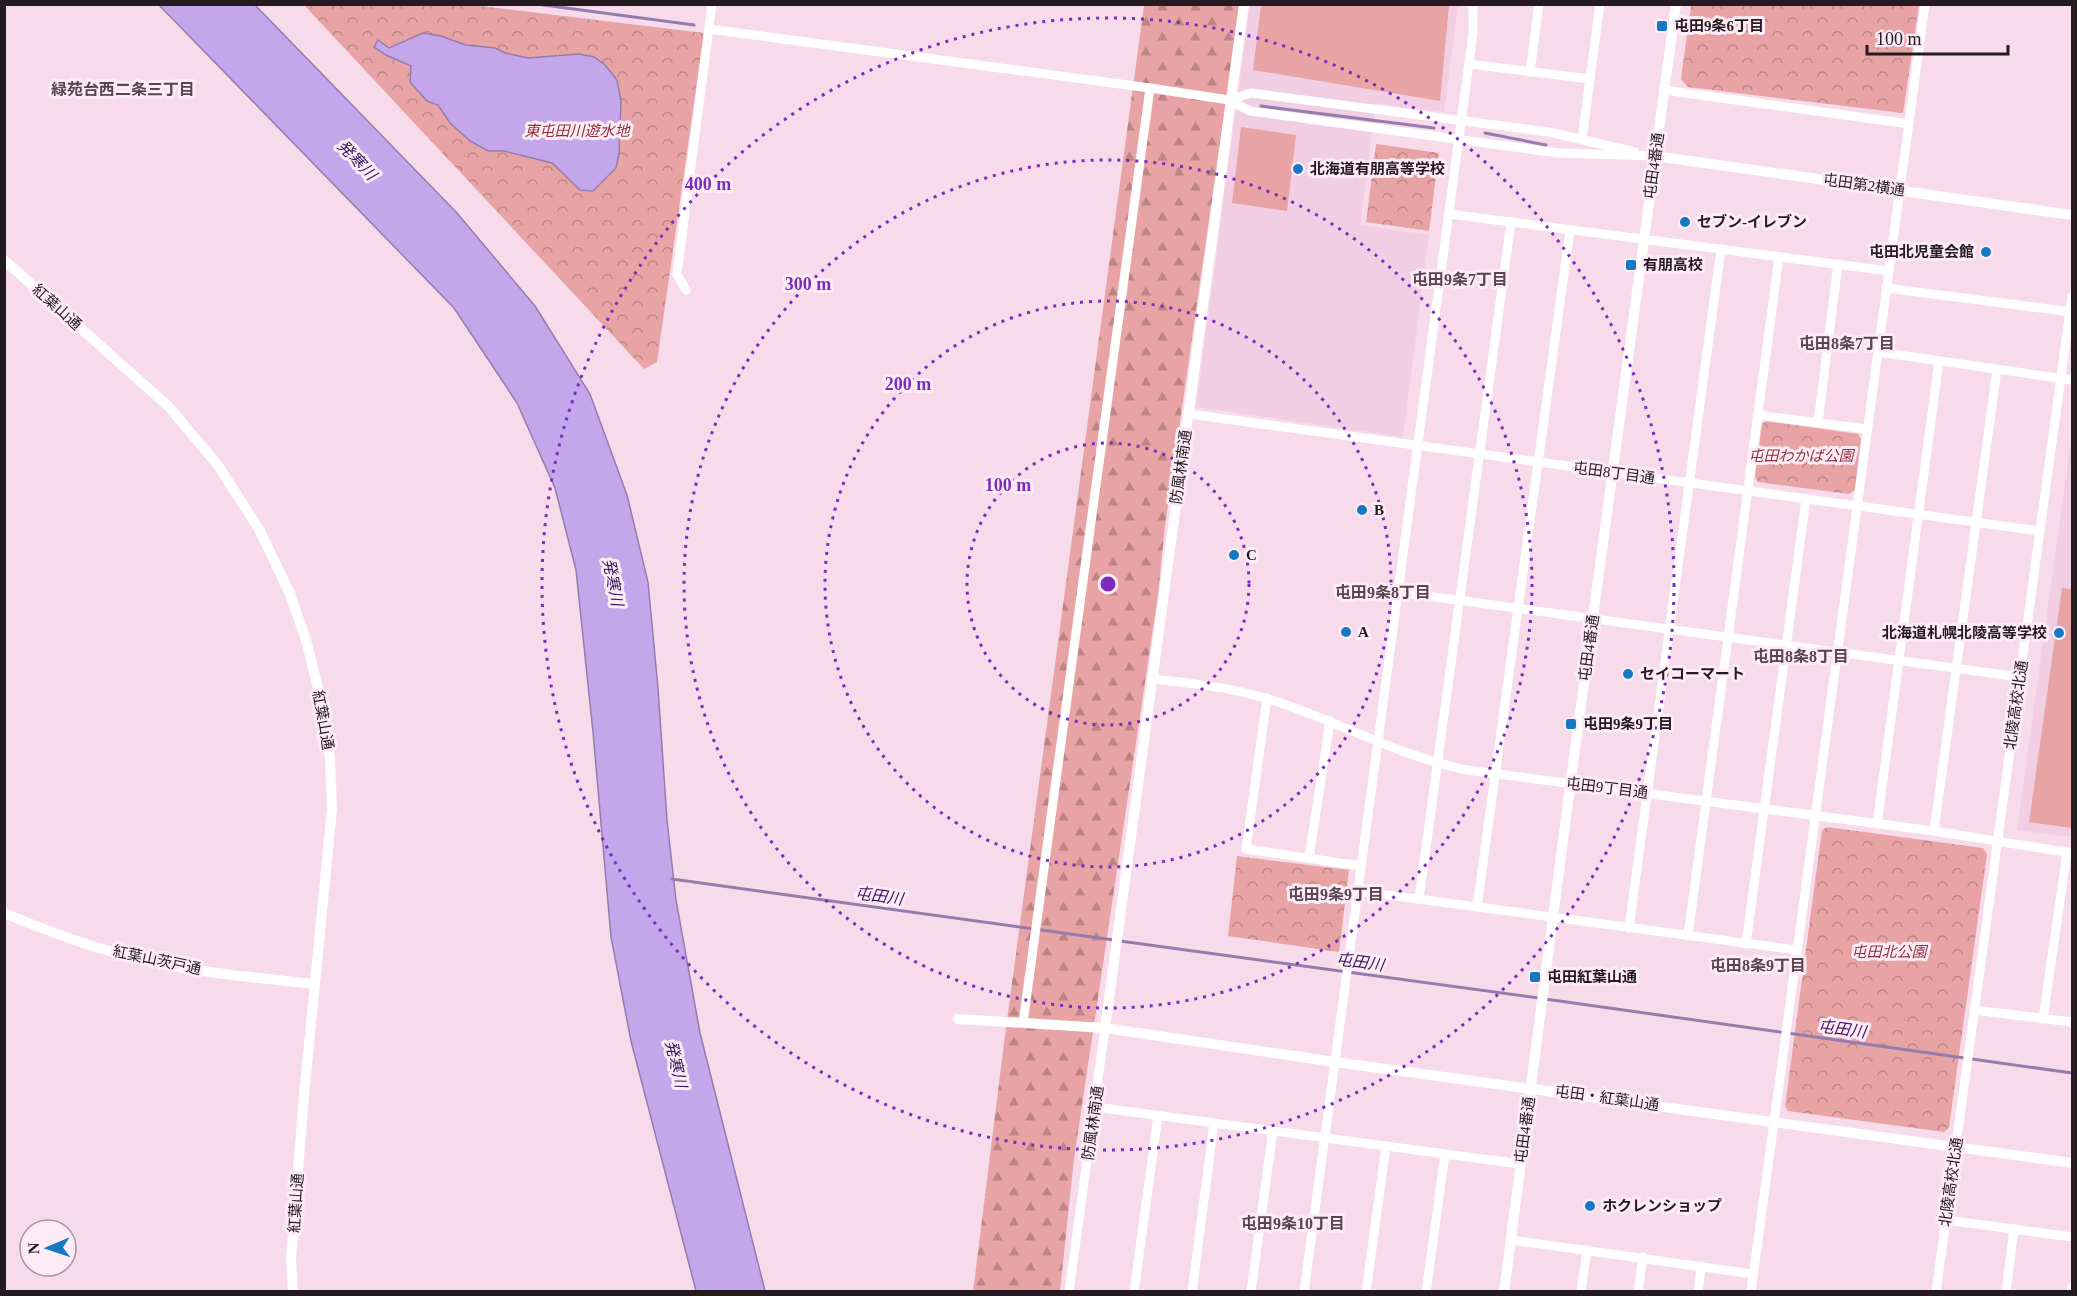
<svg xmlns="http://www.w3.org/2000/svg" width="2077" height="1296" font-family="'Times New Roman','Noto Sans JP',serif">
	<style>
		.built { fill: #f1cee3 }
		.forest { fill: url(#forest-firs) }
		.park { fill: url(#park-crowns) }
		.pitch { fill: #e8a4a4 }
		.water { fill: #c4a6ea; stroke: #947cad; stroke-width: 1.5 }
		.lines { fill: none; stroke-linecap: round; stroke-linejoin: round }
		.stream { stroke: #947cad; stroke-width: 3 }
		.minor { stroke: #fff; stroke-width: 9 }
		.tertiary { stroke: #fff; stroke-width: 10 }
		.ring { fill: none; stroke: #7b2cbf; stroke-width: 3; stroke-dasharray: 3 6 }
		.poi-dot { fill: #1678c4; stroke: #fdecf6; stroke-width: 2 }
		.labels { text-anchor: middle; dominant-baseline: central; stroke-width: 6; stroke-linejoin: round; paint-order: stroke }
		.poi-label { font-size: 15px; font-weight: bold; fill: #241a20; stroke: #fdecf6; text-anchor: start }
		.park-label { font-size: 15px; font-style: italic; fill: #903038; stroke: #fdecf6 }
		.street-label { font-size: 15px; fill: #241a20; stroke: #fdecf6 }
		.neighbourhood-label { font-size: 16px; font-weight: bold; fill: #5a4451; stroke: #fdecf6 }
		.water-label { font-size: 16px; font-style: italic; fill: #3e1361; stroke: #fdecf6 }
		.centre { fill: #7b2cbf; stroke: #fdecf6; stroke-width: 3 }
		.ring-label { font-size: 18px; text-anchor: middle; font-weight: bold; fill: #7b2cbf; stroke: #fdecf6; stroke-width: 6; stroke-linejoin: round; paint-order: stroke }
	</style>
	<defs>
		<pattern id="forest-firs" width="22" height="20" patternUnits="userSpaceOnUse" patternTransform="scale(1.5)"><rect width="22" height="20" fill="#e8a4a4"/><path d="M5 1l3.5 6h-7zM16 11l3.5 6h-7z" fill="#bc8585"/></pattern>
		<pattern id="park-crowns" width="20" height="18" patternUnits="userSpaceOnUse" patternTransform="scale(1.5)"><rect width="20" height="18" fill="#e8a4a4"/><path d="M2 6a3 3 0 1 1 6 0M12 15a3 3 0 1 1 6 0" fill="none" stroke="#bc8585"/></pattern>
	</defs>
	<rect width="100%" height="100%" fill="#f7dbeb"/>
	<g class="built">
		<path d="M1250 5H1458L1444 112 1376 103 1360 225 1429 235 1403 437 1196 407Z"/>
		<path d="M2072 433V837L2017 830Z"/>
	</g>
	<path class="forest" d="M1144 5H1240L1165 526 1158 595 1074 1159 1060 1291 973 1292 1005 1035Z"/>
	<g class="park">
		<path d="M304 5H473L704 33 657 362 644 369Z"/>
		<path d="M1691 5H1919L1903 113 1688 87 1681 79Z"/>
		<path d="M1376 144 1439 153 1429 231 1366 222Z"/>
		<path d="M1766 421 1858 434 1861 439 1855 490 1849 494 1758 482 1755 477 1762 424Z"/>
		<path d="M1827 827 1983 848 1987 854 1949 1127 1944 1132 1788 1111 1785 1106 1822 830Z"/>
		<path d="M1237 856 1349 870 1339 952 1228 936Z"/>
	</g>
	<g class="pitch">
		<path d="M1261 5H1449L1440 101 1253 70Z"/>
		<path d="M1241 127 1296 135 1287 211 1232 203Z"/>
		<path d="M2062 588 2072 589V828L2029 822Z"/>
	</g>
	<g class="water">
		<path d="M159 5H255L457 213 535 306 590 394 627 495 648 582 658 688 667 820 676 900 700 1033 765 1291H696L631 1041 611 937 593 732 576 570 555 488 517 403 454 308Z"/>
		<path d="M423 33 441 36 466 45 495 48 505 53 528 58 579 54 594 57 605 65 617 80 621 101 619 153 616 168 593 191 580 190 552 163 504 151H488L470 141 450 123 438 105 427 101 410 82 411 66 386 55 374 47 378 40 389 48Z"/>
	</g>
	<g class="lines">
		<g class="stream">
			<path d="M536 4 694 25"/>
			<path d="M1261 106 1434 128"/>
			<path d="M1485 133 1546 145"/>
			<path d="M672 879 1114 940"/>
			<path d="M1120 941 1539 998"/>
			<path d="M1545 999 2072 1073"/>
		</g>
		<g class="minor">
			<path d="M709 29 1150 88 1023 1023"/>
			<path d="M1469 64 1590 79"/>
			<path d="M1530 72 1539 4"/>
			<path d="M1150 88 1229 100 1250 111 1558 153 1655 156"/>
			<path d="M1664 90 1909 124"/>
			<path d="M1229 100 1251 93 1549 132 1635 152"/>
			<path d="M1582 139 1600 4"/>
			<path d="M1449 214 1889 271"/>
			<path d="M1886 288 2072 312"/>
			<path d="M686 290 677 274 712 4"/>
			<path d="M1878 352 2072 380"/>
			<path d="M1189 414 2040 531"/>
			<path d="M1757 415 1867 429"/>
			<path d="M1818 423 1838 264"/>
			<path d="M1398 592 2020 677"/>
			<path d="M1152 679C1190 683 1228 687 1265 698 1335 719 1394 755 1467 770L1934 831 2072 853"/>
			<path d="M1267 698 1246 849 1361 866"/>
			<path d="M1877 824 1939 361"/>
			<path d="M1934 831 1997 369"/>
			<path d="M1309 858 1330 721"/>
			<path d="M1358 891 1797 950"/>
			<path d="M1419 899 1511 222"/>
			<path d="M1477 907 1570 230"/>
			<path d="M1629 928 1721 249"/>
			<path d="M1688 936 1779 257"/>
			<path d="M1746 944 1806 499"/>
			<path d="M1974 1010 2072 1022"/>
			<path d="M2043 1019 2067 852"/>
			<path d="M1095 1107 1520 1164"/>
			<path d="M1946 1220 2072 1237"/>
			<path d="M1511 1240 1753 1274"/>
			<path d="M1069 1292 1105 1028"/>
			<path d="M1134 1292 1158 1116"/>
			<path d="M1192 1292 1214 1123"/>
			<path d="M1251 1292 1273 1130"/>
			<path d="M1304 1292 1473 33V4"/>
			<path d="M1366 1292 1386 1146"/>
			<path d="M1426 1292 1445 1154"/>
			<path d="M1581 1292 1587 1250"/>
			<path d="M1638 1292 1643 1257"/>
			<path d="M1698 1292 1701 1267"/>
			<path d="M1751 1292 1925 4"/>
			<path d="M1936 1292 2072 296"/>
			<path d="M2006 1292 2014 1229"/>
			<path d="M2072 1292V1287"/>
		</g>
		<g class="tertiary">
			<path d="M1655 156 2072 215"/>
			<path d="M4 260 168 406 217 464 259 529 290 594 306 640 320 696 330 759 332 809 304 1095 291 1259 293 1292"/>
			<path d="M4 913C54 934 106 953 158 963 210 974 262 978 314 984"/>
			<path d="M958 1019 1105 1028 1335 1062 2072 1163"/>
			<path d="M1105 1028 1244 4"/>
			<path d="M1504 1292 1572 772 1676 4"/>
		</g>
	</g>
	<g class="ring">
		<circle cx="1108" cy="584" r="141"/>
		<circle cx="1108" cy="584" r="283"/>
		<circle cx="1108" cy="584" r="424"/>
		<circle cx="1108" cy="584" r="566"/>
	</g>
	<g class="poi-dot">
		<rect x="1656" y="20" width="12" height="12" rx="3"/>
		<circle cx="1298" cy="169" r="6"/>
		<circle cx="1685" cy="222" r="6"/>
		<circle cx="1986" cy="252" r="6"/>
		<rect x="1625" y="259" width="12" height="12" rx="3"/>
		<circle cx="1362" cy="510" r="6"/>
		<circle cx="1234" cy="555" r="6"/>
		<circle cx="1346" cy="632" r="6"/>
		<circle cx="2059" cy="633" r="6"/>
		<circle cx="1628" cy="674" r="6"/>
		<rect x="1565" y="718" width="12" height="12" rx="3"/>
		<rect x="1529" y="971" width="12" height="12" rx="3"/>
		<circle cx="1590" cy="1206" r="6"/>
	</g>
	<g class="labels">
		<g class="poi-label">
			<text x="1674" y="26">屯田9条6丁目</text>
			<text x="1310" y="169">北海道有朋高等学校</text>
			<text x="1697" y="222">セブン-イレブン</text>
			<text x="1974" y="252" text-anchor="end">屯田北児童会館</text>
			<text x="1643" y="265">有朋高校</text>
			<text x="1374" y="510">B</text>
			<text x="1246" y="555">C</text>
			<text x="1358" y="632">A</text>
			<text x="2047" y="633" text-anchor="end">北海道札幌北陵高等学校</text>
			<text x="1640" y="674">セイコーマート</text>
			<text x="1583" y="724">屯田9条9丁目</text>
			<text x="1547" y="977">屯田紅葉山通</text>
			<text x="1602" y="1206">ホクレンショップ</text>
		</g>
		<g class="park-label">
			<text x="577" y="131">東屯田川遊水地</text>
			<text x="1801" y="456">屯田わかば公園</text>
			<text x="1889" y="952">屯田北公園</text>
		</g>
		<g class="street-label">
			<text transform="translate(1654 166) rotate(-82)">屯田4番通</text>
			<text transform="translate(1864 185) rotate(8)">屯田第2横通</text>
			<text transform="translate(57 307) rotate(42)">紅葉山通</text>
			<text transform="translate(1181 467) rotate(-82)">防風林南通</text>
			<text transform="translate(1614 473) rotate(8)">屯田8丁目通</text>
			<text transform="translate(1589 648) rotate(-82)">屯田4番通</text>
			<text transform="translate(2016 705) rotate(-82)">北陵高校北通</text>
			<text transform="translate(323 720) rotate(80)">紅葉山通</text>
			<text transform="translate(1607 788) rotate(7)">屯田9丁目通</text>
			<text transform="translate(157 960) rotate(12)">紅葉山茨戸通</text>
			<text transform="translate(1607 1098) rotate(8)">屯田・紅葉山通</text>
			<text transform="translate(1093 1123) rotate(-82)">防風林南通</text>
			<text transform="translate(1525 1130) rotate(-82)">屯田4番通</text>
			<text transform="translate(1951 1182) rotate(-82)">北陵高校北通</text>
			<text transform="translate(296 1203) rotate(-86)">紅葉山通</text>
		</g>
		<g class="neighbourhood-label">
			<text x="123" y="89">緑苑台西二条三丁目</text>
			<text x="1460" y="279">屯田9条7丁目</text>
			<text x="1847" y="343">屯田8条7丁目</text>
			<text x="1383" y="592">屯田9条8丁目</text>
			<text x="1801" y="656">屯田8条8丁目</text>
			<text x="1336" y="894">屯田9条9丁目</text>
			<text x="1758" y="965">屯田8条9丁目</text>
			<text x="1293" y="1223">屯田9条10丁目</text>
		</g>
		<g class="water-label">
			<text transform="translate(357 160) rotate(46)">発寒川</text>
			<text transform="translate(613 582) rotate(79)">発寒川</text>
			<text transform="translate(879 896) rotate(8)">屯田川</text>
			<text transform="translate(1360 962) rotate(8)">屯田川</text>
			<text transform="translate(1842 1029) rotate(8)">屯田川</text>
			<text transform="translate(676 1064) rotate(77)">発寒川</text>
		</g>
	</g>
	<circle cx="1108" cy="584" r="9" class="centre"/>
	<g class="ring-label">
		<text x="708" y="190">400 m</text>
		<text x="808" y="290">300 m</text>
		<text x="908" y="390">200 m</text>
		<text x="1008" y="491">100 m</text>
	</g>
	<rect width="2077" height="1296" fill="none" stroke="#241a20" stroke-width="12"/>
	<g transform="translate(48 1248) rotate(268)"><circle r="28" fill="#fdecf6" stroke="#a698a0" stroke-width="1.5"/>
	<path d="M0-4.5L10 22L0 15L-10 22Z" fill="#1678c4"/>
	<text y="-9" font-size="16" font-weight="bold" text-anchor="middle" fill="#241a20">N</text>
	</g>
	<path d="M1867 45v9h141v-9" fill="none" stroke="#241a20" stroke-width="3"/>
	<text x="1876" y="45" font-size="18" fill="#241a20" stroke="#fdecf6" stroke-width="4.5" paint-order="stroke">100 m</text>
</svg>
